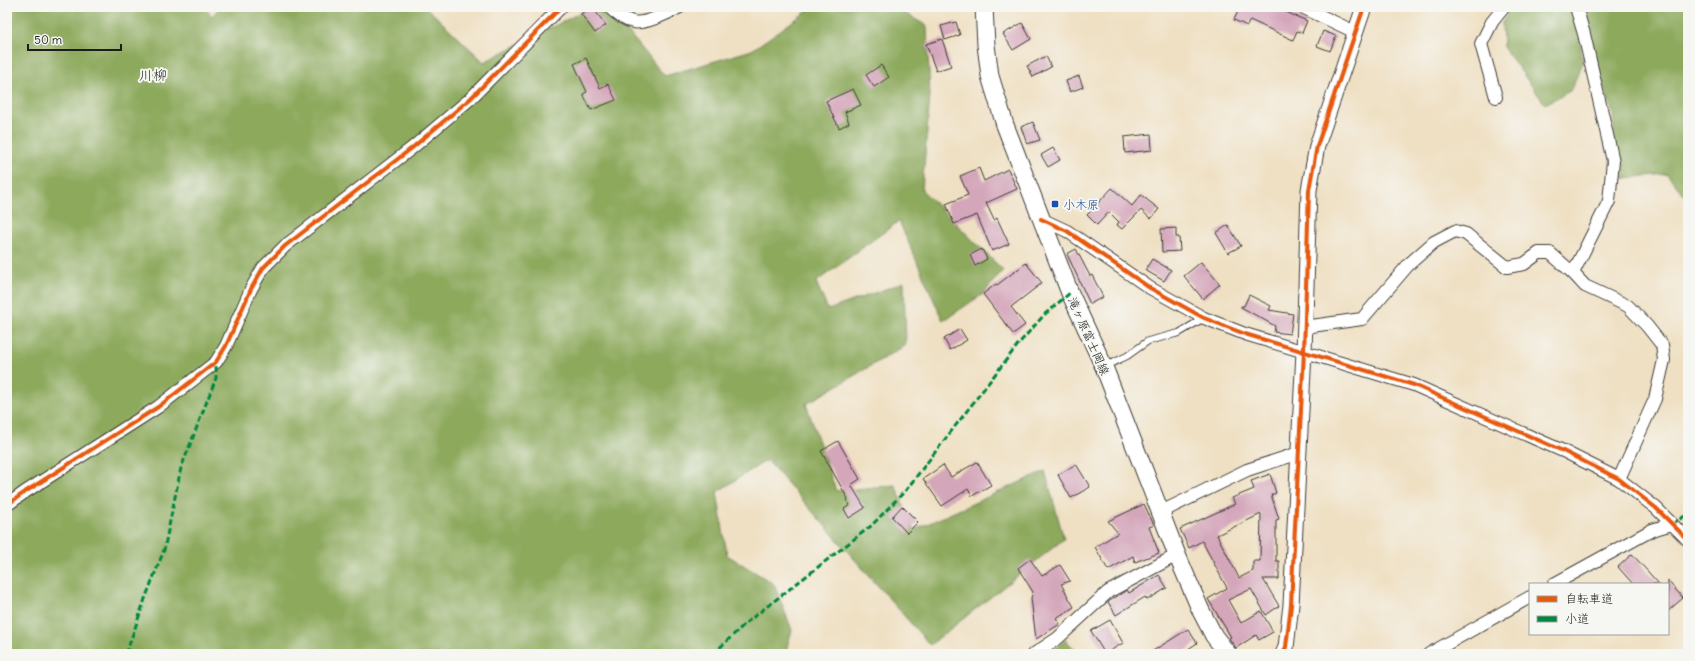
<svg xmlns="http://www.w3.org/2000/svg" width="1695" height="661" font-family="Delius,'Klee One',sans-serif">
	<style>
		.forest { fill: #8ca95c; stroke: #54623c }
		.building { fill: #d4a6ba; fill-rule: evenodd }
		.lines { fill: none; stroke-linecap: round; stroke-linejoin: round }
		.service-casing { stroke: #3c3935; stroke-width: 8 }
		.minor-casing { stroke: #3c3935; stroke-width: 14 }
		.tertiary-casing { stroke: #3c3935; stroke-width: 17 }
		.secondary-casing { stroke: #3c3935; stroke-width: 19 }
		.service { stroke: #fff; stroke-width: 6 }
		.minor { stroke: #fff; stroke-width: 12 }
		.tertiary { stroke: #fff; stroke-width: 15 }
		.secondary { stroke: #fff; stroke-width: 17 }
		.quiet { stroke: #00873e; stroke-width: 3; stroke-dasharray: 6 3; stroke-linecap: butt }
		.cycleway-casing { stroke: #f6f6f2; stroke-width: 6 }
		.cycleway { stroke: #e8590c; stroke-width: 4 }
		.transit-dot { fill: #1a4fb4; stroke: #f6f6f2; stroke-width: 1.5 }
		.labels { text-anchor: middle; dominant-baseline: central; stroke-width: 4; stroke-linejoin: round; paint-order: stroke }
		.transit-label { font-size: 12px; fill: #164399; stroke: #f6f6f2; text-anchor: start }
		.street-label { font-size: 12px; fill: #1c1c1c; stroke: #f6f6f2 }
		.quarter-label { font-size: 14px; fill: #1c1c1c; stroke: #f6f6f2 }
	</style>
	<rect width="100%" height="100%" fill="#f6f6f2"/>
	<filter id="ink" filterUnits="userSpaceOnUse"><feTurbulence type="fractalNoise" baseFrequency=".025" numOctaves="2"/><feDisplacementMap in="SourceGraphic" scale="8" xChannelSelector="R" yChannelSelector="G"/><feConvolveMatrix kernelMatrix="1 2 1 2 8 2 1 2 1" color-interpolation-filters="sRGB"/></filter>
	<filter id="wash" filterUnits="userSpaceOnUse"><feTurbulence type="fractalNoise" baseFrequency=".012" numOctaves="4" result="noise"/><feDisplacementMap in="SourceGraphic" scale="16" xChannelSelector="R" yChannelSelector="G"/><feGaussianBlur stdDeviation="0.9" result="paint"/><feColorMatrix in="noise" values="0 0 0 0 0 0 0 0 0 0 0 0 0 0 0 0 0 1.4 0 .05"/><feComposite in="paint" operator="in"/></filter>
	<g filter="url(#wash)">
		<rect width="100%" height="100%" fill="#efe0c3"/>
		<g class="forest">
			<path d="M7 7H204L212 16 220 7H426L484 62 591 7H607L665 76 752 50 813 7H894L927 26 930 96 922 190 1003 270 983 294 943 321 899 221 816 282 828 310 904 282 906 345 806 404 836 491 895 485 914 530 1045 471 1064 539 930 645 767 460 717 492 727 555 774 584 792 630 785 654H7Z"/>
			<path d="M1511 7H1572L1578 22 1583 63 1570 91 1545 104 1503 47 1502 23Z"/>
			<path d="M1586 7H1688V200L1667 174 1617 179 1613 114 1593 57Z"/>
			<path d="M1066 640 1079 654H1047Z"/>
		</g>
		<g id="blocks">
			<g class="building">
				<path d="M589 7H592L606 25 595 33 581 14Z"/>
				<path d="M1240 7H1274L1307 21 1302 33 1297 31 1293 40 1250 20 1247 26 1234 20Z"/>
				<path d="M956 22 960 35 945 40 941 26Z"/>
				<path d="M1022 23 1031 39 1013 50 1003 34Z"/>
				<path d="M1323 31 1336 36 1330 51 1317 46Z"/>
				<path d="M942 39 951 66 936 71 926 44Z"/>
				<path d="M1046 56 1051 67 1033 77 1027 66Z"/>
				<path d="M586 58 600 88 608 84 616 100 591 110 583 94 587 92 574 64Z"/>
				<path d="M881 65 889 77 874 87 866 75Z"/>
				<path d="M1079 76 1083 87 1070 92 1066 81Z"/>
				<path d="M853 89 861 105 845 112 849 123 839 128 826 101Z"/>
				<path d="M1033 122 1040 140 1027 144 1021 127Z"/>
				<path d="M1151 134 1152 150 1125 153 1124 137Z"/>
				<path d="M1053 148 1060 160 1048 167 1041 155Z"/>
				<path d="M979 168 984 181 1008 169 1017 189 986 203 994 220 997 218 1009 244 992 251 977 215 954 224 946 204 968 195 960 176Z"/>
				<path d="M1112 188 1132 206 1141 195 1159 209 1151 219 1141 210 1122 229 1117 225 1119 222 1109 212 1097 225 1087 215Z"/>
				<path d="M1228 225 1241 246 1228 253 1216 233Z"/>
				<path d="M1176 228V237H1179L1180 251 1162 252 1161 229Z"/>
				<path d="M982 249 987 259 975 266 970 255Z"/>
				<path d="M1076 249 1090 276 1092 275 1103 297 1090 304 1067 254Z"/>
				<path d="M1152 259 1171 270 1164 281 1145 270Z"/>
				<path d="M1201 262 1220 284 1203 299 1184 276Z"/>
				<path d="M1026 263 1042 283 1011 307 1025 325 1013 334 983 294 996 284 997 285Z"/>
				<path d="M1249 295 1271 306 1269 310 1293 314 1290 334 1274 332 1275 326 1241 307V306H1244Z"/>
				<path d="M960 329 967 340 950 350 944 339Z"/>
				<path d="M838 441 860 479 851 485 865 508 849 518 844 509 850 505 847 500 848 499 821 451Z"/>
				<path d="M977 462 991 485 972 496 968 489 942 506 923 479 943 465 951 477Z"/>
				<path d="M1076 464 1090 487 1071 498 1058 475Z"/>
				<path d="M1270 474 1276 493 1271 495 1279 519 1276 520V561H1279V579H1263L1279 606 1266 615 1251 589 1228 600 1241 623 1261 611 1273 632 1259 640 1256 635 1236 648 1229 638 1231 637 1208 599 1227 588 1202 541 1189 548 1180 529 1235 504 1232 498 1254 489 1251 481ZM1261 514 1260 561H1253V571L1239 578 1217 535Z"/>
				<path d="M1144 504 1154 525 1149 527 1159 553 1135 562 1133 556 1108 570 1095 547 1118 533 1108 521Z"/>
				<path d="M902 506 918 522 907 533 892 517Z"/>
				<path d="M1632 554 1659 584H1633L1618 567Z"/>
				<path d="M1030 559 1042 576 1060 565 1070 581 1061 584 1074 607 1056 618 1060 624 1036 639 1031 598 1033 592 1018 568Z"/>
				<path d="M1159 575 1167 588 1147 600 1145 597 1116 615 1108 602 1127 590 1129 593Z"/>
				<path d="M1668 581 1683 598 1668 611Z"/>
				<path d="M1110 620 1123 643 1105 654 1091 631Z"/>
				<path d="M1188 629 1197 643 1181 654H1148Z"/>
			</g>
		</g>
	</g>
	<g filter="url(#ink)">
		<use href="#blocks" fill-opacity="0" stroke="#3c3935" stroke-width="1"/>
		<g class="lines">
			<defs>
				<path id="service" d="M1106 366 1127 356 1148 341 1179 333 1204 318"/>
				<g id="minor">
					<path d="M609 7C615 13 624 20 633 22 645 25 670 12 680 7"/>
					<path d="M1302 7 1355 32"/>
					<path d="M1576 7 1584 34 1613 161 1609 201 1573 273 1585 286 1628 306 1647 326 1662 345 1664 360 1655 399 1619 479"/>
					<path d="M1496 97 1481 44 1492 22 1504 7"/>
					<path d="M1041 219 1067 231 1150 288 1204 318 1245 334 1414 385 1563 451 1619 479 1656 508 1688 540"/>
					<path d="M1304 327 1362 319 1409 264 1434 242 1455 231 1466 234 1507 267 1524 264 1539 253H1550L1573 273"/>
					<path d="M7 505 25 492 158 407 216 362 226 346 251 289 263 268 285 246 412 148 470 99 561 7"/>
					<path d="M1161 512 1247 470 1299 453"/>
					<path d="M1554 584 1652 530 1672 524"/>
					<path d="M1034 654 1058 638 1108 592 1177 555"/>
					<path d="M1429 654 1530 597"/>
				</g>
				<path id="tertiary" d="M1283 654 1286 647 1291 605 1304 352 1309 190 1317 146 1364 7"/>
				<path id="secondary" d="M984 7 986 45 990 76 1005 125 1070 293 1104 367 1177 555 1201 611 1214 636 1228 654"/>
			</defs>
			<use href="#service" class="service-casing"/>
			<use href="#minor" class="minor-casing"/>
			<use href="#tertiary" class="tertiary-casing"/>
			<use href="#secondary" class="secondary-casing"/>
			<use href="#service" class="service"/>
			<use href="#minor" class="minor"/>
			<use href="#tertiary" class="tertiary"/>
			<use href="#secondary" class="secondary"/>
			<g class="quiet">
				<path d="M1672 524 1688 514"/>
				<path d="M126 654 145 599 164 550 181 468 216 378V362"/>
				<path d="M713 654 747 622 871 526 906 490 1020 342 1045 314 1070 293"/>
			</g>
			<defs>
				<g id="cycleway">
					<path d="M1041 219 1067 231 1150 288 1204 318 1245 334 1414 385 1563 451 1619 479 1656 508 1688 540"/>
					<path d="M7 505 25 492 158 407 216 362 226 346 251 289 263 268 285 246 412 148 470 99 561 7"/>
					<path d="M1283 654 1286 647 1291 605 1304 352 1309 190 1317 146 1364 7"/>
				</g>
			</defs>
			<use href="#cycleway" class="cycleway-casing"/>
			<use href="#cycleway" class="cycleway"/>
		</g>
	</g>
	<rect class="transit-dot" x="1051" y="200" width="8" height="8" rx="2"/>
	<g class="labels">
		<g class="transit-label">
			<text x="1063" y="204">小木原</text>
		</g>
		<g class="street-label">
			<text transform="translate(1089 336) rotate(66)">滝ヶ原富士岡線</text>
		</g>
		<g class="quarter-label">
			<text x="153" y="75">川柳</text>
		</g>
	</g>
	<rect width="1695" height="661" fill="none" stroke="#f6f6f2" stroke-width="24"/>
	<rect x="1529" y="583" width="140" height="52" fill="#f6f6f2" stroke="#9f9f9c"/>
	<rect x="1537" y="596" width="20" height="6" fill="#e8590c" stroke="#9f9f9c"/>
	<text x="1565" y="603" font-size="12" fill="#1c1c1c">自転車道</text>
	<rect x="1537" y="616" width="20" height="6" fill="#00873e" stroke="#9f9f9c"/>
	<text x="1565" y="623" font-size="12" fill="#1c1c1c">小道</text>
	<path d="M28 44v6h93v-6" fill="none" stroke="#1c1c1c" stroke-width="2"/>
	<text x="34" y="44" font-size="12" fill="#1c1c1c" stroke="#f6f6f2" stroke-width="3" paint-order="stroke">50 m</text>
</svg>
